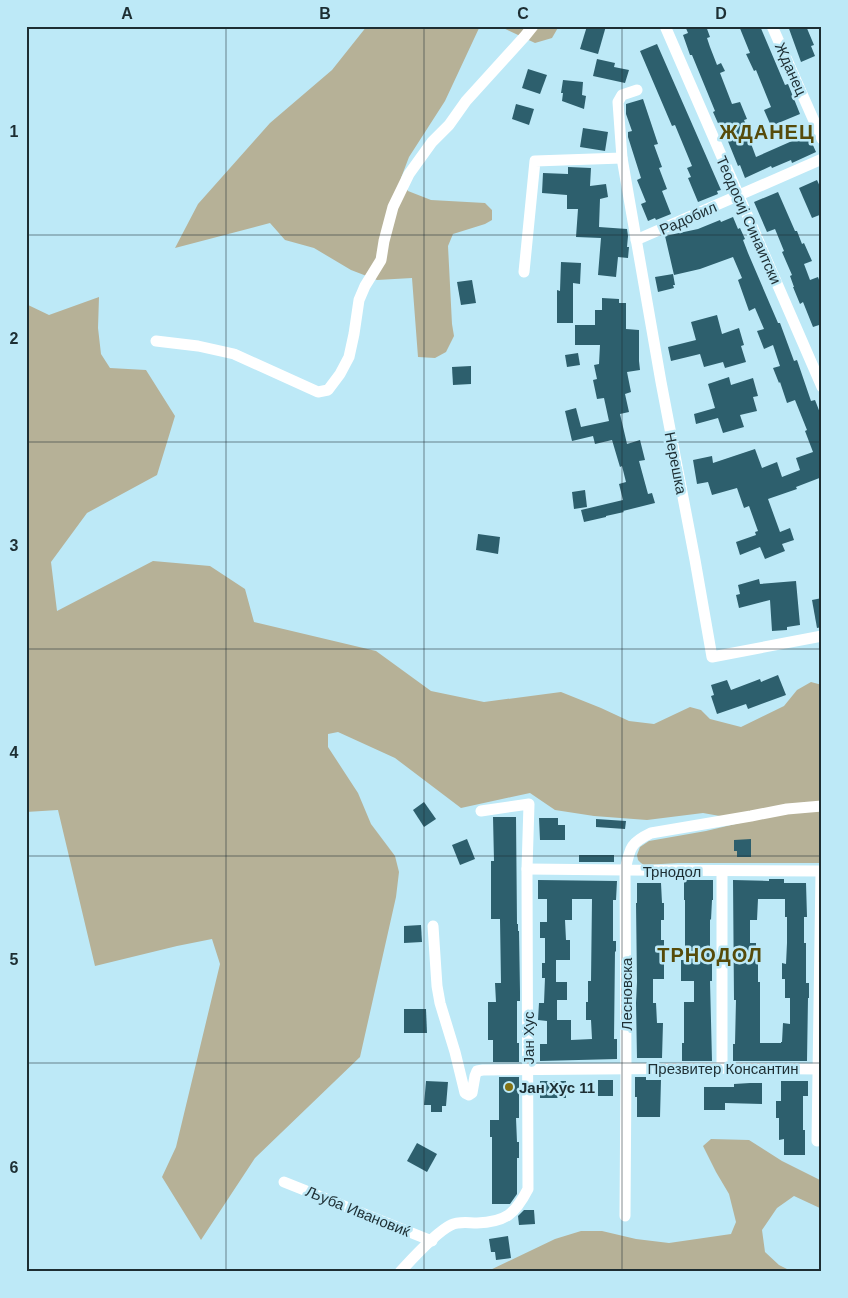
<svg xmlns="http://www.w3.org/2000/svg" width="848" height="1298" font-family="Helvetica,sans-serif">
	<style>
		.green { fill: #b6b197 }
		.building { fill: #2d5f6d; fill-rule: evenodd }
		.lines { fill: none; stroke-linecap: round; stroke-linejoin: round }
		.minor { stroke: #fff; stroke-width: 11 }
		.grid { fill: none; stroke: #1d2e33; stroke-width: 1; stroke-opacity: 0.55 }
		.poi-dot { fill: #837214; stroke: #bde9f7; stroke-width: 2 }
		.labels { text-anchor: middle; dominant-baseline: central; stroke-width: 5; stroke-linejoin: round; paint-order: stroke }
		.street-label { font-size: 15px; fill: #1d2e33; stroke: #bde9f7 }
		.poi-label { font-size: 15px; font-weight: bold; fill: #1d2e33; stroke: #bde9f7; text-anchor: start }
		.district-label { font-size: 20px; font-weight: bold; letter-spacing: 1px; fill: #564b0a; stroke: #bde9f7 }
		.neatline { fill: none; stroke: #1d2e33; stroke-width: 2 }
		.grid-label { font-size: 16px; text-anchor: middle; font-weight: bold; fill: #1d2e33 }
	</style>
	<rect width="100%" height="100%" fill="#bde9f7"/>
	<g class="green">
		<path d="M367 26H480L445 101 409 157 401 178 408 191 431 200 485 203 492 210V220L485 224 453 234 448 246 452 324 454 336 446 352 435 358 418 357 412 278 377 280 351 270 314 248 285 240 270 223 175 248 198 204 270 123 332 70Z"/>
		<path d="M499 26H559L552 38 535 43Z"/>
		<path d="M99 297 98 328 101 354 110 368 146 370 175 416 157 475 87 513 51 562 57 611 153 561 210 566 245 589 254 622 376 651 431 691 484 702 561 692 601 708 629 721 654 724 690 707 701 710 710 719 741 727 784 706 797 690 811 682 822 685V863H678L644 865 641 863 638 860 637 855 640 847 649 841 706 831 748 821 703 813 647 820 594 816 555 810 530 793 461 808 395 758 338 732 328 734V747L358 793 371 824 395 856 399 872 396 897 360 1057 255 1158 201 1240 162 1177 176 1147 220 964 212 939 177 946 95 966 58 810 26 812V304L49 315Z"/>
		<path d="M711 1139 749 1140 782 1161 822 1181V1209L794 1196 777 1208 762 1230 765 1252 779 1265 793 1272H486L555 1239 581 1231H602L636 1239 669 1243 731 1234 736 1222 729 1194 716 1172 703 1146Z"/>
	</g>
	<g class="building">
		<path d="M587 26H606L598 54 580 49Z"/>
		<path d="M685 26H706L710 37 707 38 710 47 717 65 721 63 725 71 720 73 732 104 740 102 747 119 744 120 749 132 747 133 756 157 808 134 816 152 792 163 791 160 772 168 771 166 745 178 740 165 738 166 723 129 721 130 713 112 715 111 692 55H690L683 35 688 33Z"/>
		<path d="M739 26H760L785 85 788 84 800 114 771 126 764 110 771 107 756 70 754 71 746 54 750 53Z"/>
		<path d="M788 26H806L814 45 811 46 815 56 801 62Z"/>
		<path d="M657 44 721 190 717 191 718 194 698 202 688 178 691 177 687 168 692 166 675 125 672 126 640 51Z"/>
		<path d="M597 59 615 63 614 67 629 70 625 83 593 76Z"/>
		<path d="M528 69 547 75 540 94 522 88Z"/>
		<path d="M563 80 583 82 582 95 586 96 584 109 562 101 563 93H561Z"/>
		<path d="M643 99 658 144 654 145 662 167 659 168 667 189 662 191 671 214 656 220 655 218 648 221 641 204 646 202 637 180 641 178 628 137V132L632 131 626 114V104Z"/>
		<path d="M516 104 534 109 529 125 512 119Z"/>
		<path d="M583 128 608 132 605 151 580 147Z"/>
		<path d="M568 167 591 168 590 186 606 184 608 197 600 199 599 227 627 229 628 236 627 247H629L628 258 618 257 616 277 598 275 601 238 576 237 578 209H567V195L542 193 543 173 568 174Z"/>
		<path d="M817 180 822 191V214L812 218 799 188Z"/>
		<path d="M778 192 795 231H797L802 244 804 243 812 261 804 264 810 280 818 277 822 288V324L813 327 803 302 800 304 793 287H794L790 276 792 275 782 252 784 251 775 229 767 232 754 202Z"/>
		<path d="M733 217 738 229 740 228 745 239 743 240 748 253 778 323H780L794 361 797 360 811 401 815 400 822 418V477L796 487 797 489 768 499 780 532 790 528 794 540 782 544 785 551 765 559 760 547 740 555 736 542 756 535 755 532 758 531 749 506 744 508 737 488 712 495 708 482 697 484 693 460 712 456 713 463 755 449 762 468 777 462 782 477 800 470 796 458 813 452 805 431 807 430 795 400 787 403 780 382 779 383 773 368 780 366 773 345 764 349 757 331 764 329 755 308 749 311 738 280 742 278 733 257 700 269 674 275 665 236 698 229 720 220 721 222Z"/>
		<path d="M561 262 581 263 580 284 573 283V323H557V290L560 291Z"/>
		<path d="M673 274 675 285H673L674 288 658 292 655 277Z"/>
		<path d="M472 280 476 303 461 305 457 282Z"/>
		<path d="M602 298 619 299V303H626V329L639 330V361L640 370 627 372 631 392 625 394 629 412 620 414 627 444 640 440 645 460 639 461 648 494 652 493 655 503 623 511 624 512 606 516V517L584 522 581 510 623 500 619 484 626 482 622 466 620 467 612 440 595 444 593 436 572 441 565 411 576 408 581 427 609 421 604 398 597 399 593 380 597 379 594 365 599 364 600 345H575V325H595V310H602Z"/>
		<path d="M717 315 722 334 739 328 744 345 741 346 746 362 725 368 723 362 704 367 700 354 671 361 668 347 696 340 691 322Z"/>
		<path d="M578 353 580 365 567 367 565 355Z"/>
		<path d="M471 366V384L453 385 452 367Z"/>
		<path d="M729 377 731 385 753 378 758 396 753 397 757 411 740 415 744 427 723 433 718 418 696 424 694 414 715 408 708 384Z"/>
		<path d="M585 490 587 507 574 509 572 492Z"/>
		<path d="M478 534 500 537 498 554 476 550Z"/>
		<path d="M759 579 760 584 796 581 800 625 787 627V630L772 631 770 600 739 608 736 595 740 594 738 585Z"/>
		<path d="M822 598V627L817 628 812 600Z"/>
		<path d="M778 675 786 695 748 709 746 704 717 714 711 696 714 695 711 685 727 680 731 690 760 679 761 682Z"/>
		<path d="M424 802 436 819 424 827 413 810Z"/>
		<path d="M493 817H516L517 924H518V931H519L520 992V1001H517V1043H519V1062H493V1040H488V1002H496L495 983H501L500 919H491V861H494Z"/>
		<path d="M539 818H558V825H565V840H540Z"/>
		<path d="M596 819 626 821 625 829 596 827Z"/>
		<path d="M467 839 475 859 460 865 452 845Z"/>
		<path d="M751 839V857H737V851H734V840Z"/>
		<rect x="579" y="855" width="35" height="7"/>
		<path d="M769 879H784V883H806L807 917H804V943H806V983H809V998H808L807 1061H733V1044H735L736 1000H734L733 880 769 881ZM758 899H785V917H787V943L786 964 782 963V979H785V998H790V1024L783 1023 782 1042H781V1043H760V982H758V963H756V943H750V920H757Z"/>
		<path d="M538 880 617 881 616 900H613V941H616V952L615 951 614 1039H617V1059L540 1061V1044H547V1021L538 1020 539 1003H544L545 978H542V963H545V938H540V922H547V899H538ZM572 899H592L591 981H588V1002H586V1020H591L592 1039 571 1040V1020H557V1000H567V982H556V960H570V940H566L565 920H572Z"/>
		<path d="M684 880H713V900H712L711 920 710 919V960H712V981H710L712 1061H682V1043H684V1002H694V981H681V960H685V900H684Z"/>
		<path d="M637 883H661L662 903H664V920H661V940H664V979H653V1003H656L657 1023H663L662 1058H637L636 1003 637 982 636 903H637Z"/>
		<path d="M421 925 422 942 404 943V926Z"/>
		<path d="M404 1009H426L427 1033H404Z"/>
		<path d="M499 1077H519V1118H516L517 1142H519V1158H517V1194L510 1204H492V1137H490V1120H499Z"/>
		<path d="M635 1077H646V1080H661L660 1117H637V1097H635Z"/>
		<rect x="598" y="1080" width="15" height="16"/>
		<path d="M426 1081 448 1082 446 1106H442V1112H431V1105H424Z"/>
		<rect x="540" y="1081" width="26" height="17"/>
		<path d="M781 1081H808V1096H803V1130H805V1155H784V1139L779 1140V1118H776V1101H781Z"/>
		<path d="M750 1083H762V1104L725 1103V1110H704V1087H734V1084Z"/>
		<path d="M417 1143 437 1154 427 1172 407 1161Z"/>
		<path d="M524 1210H534L535 1224 519 1225 518 1216Z"/>
		<path d="M508 1236 511 1258 496 1260 495 1252H491L489 1239Z"/>
	</g>
	<g class="lines">
		<g class="minor">
			<path d="M665 26 822 387"/>
			<path d="M772 26 822 139"/>
			<path d="M637 90 622 95 618 102 622 158 661 382 695 560 712 657 822 636"/>
			<path d="M636 240 822 159"/>
			<path d="M524 272 535 161 622 158"/>
			<path d="M156 341 198 346 234 354 318 392 328 390 340 374 349 357 354 334 359 300 365 286 381 260 384 241 393 207 409 174 432 142 449 125 466 101 525 36 533 26"/>
			<path d="M822 806 787 809 751 816 651 833C630 843 630 848 625 870L822 871"/>
			<path d="M527 869 625 870 626 1068 625 1216"/>
			<path d="M722 871V1068"/>
			<path d="M433 926 437 986 440 1003 455 1052 465 1093 469 1095 472 1093 475 1076 477 1071 483 1070 722 1068 819 1069"/>
			<path d="M817 1141 821 871"/>
			<path d="M284 1182 432 1241"/>
			<path d="M400 1272C412 1259 436 1232 451 1225 459 1221 468 1223 477 1223 506 1222 515 1214 528 1189L527 869 529 804 481 811"/>
		</g>
	</g>
	<path class="grid" d="M226 26V1272M424 26V1272M622 26V1272M26 235H822M26 442H822M26 649H822M26 856H822M26 1063H822"/>
	<circle class="poi-dot" cx="509" cy="1087" r="5"/>
	<g class="labels">
		<g class="street-label">
			<text transform="translate(791 69) rotate(66)">Жданец</text>
			<text transform="translate(688 218) rotate(-24)">Радобил</text>
			<text transform="translate(749 220) rotate(66)">Теодосиј Синаитски</text>
			<text transform="translate(676 463) rotate(79)">Нерешка</text>
			<text x="672" y="871">Трнодол</text>
			<text transform="translate(626 994) rotate(-90)">Лесновска</text>
			<text transform="translate(528 1038) rotate(-90)">Јан Хус</text>
			<text x="723" y="1068">Презвитер Консантин</text>
			<text transform="translate(358 1211) rotate(22)">Љуба Ивановиќ</text>
		</g>
		<g class="poi-label">
			<text x="519" y="1087">Јан Хус 11</text>
		</g>
		<g class="district-label">
			<text x="767" y="132">ЖДАНЕЦ</text>
			<text x="710" y="955">ТРНОДОЛ</text>
		</g>
	</g>
	<rect width="848" height="1298" fill="none" stroke="#bde9f7" stroke-width="55"/>
	<rect x="28" y="28" width="792" height="1242" class="neatline"/>
	<g class="grid-label">
		<text x="127" y="19">A</text>
		<text x="325" y="19">B</text>
		<text x="523" y="19">C</text>
		<text x="721" y="19">D</text>
		<text x="14" y="137">1</text>
		<text x="14" y="344">2</text>
		<text x="14" y="551">3</text>
		<text x="14" y="758">4</text>
		<text x="14" y="965">5</text>
		<text x="14" y="1173">6</text>
	</g>
</svg>
